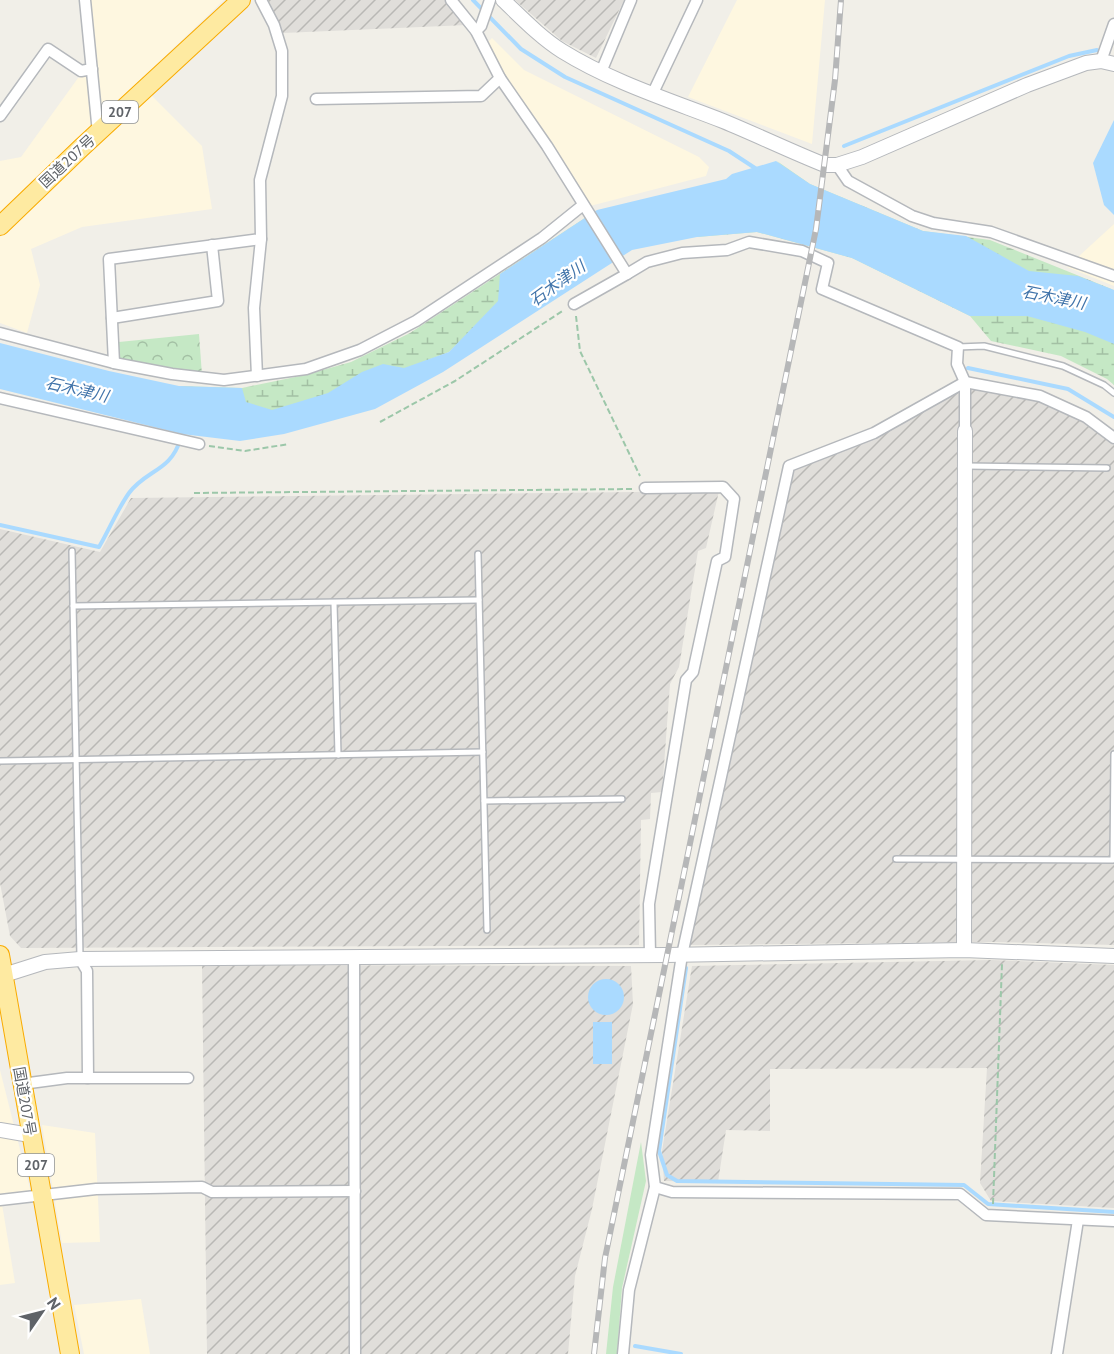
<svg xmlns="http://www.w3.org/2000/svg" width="1114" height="1354" font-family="'PT Sans','Noto Sans JP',sans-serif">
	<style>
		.commercial { fill: #fef7e0 }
		.industrial { fill: url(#industrial-furrows) }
		.grass { fill: #c5e8c5 }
		.forest { fill: url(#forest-crowns) }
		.wetland { fill: url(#wetland-marsh) }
		.water { fill: #aadaff }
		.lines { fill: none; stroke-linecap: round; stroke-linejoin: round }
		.stream { stroke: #aadaff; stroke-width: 4 }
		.service-casing { stroke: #b5b8bc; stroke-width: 8 }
		.minor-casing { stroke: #b5b8bc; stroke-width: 13 }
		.tertiary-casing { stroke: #b5b8bc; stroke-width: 16 }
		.trunk-casing { stroke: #f9ab00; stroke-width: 20 }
		.path { stroke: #9cc7a9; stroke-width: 2; stroke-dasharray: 6 3; stroke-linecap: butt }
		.service { stroke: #fff; stroke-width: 5 }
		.minor { stroke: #fff; stroke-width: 10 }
		.tertiary { stroke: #fff; stroke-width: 14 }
		.trunk { stroke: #feeaa1; stroke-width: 18 }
		.rail-casing { stroke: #b6b7b8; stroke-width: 6 }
		.rail { stroke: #fff; stroke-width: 4; stroke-dasharray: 11; stroke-linecap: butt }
		.labels { text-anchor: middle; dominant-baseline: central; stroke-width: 4.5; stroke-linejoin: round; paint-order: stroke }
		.shield { fill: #fff; stroke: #8f9295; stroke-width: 1.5 }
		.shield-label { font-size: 14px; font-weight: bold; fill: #5f6368 }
		.street-label { font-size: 15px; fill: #5f6368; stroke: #fff }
		.water-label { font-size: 16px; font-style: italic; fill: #4174aa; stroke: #fff }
	</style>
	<defs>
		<pattern id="industrial-furrows" width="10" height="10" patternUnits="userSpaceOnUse" patternTransform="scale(1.5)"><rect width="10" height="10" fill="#e0deda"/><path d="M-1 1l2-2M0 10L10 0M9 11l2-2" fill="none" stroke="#b9b8b5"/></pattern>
		<pattern id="forest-crowns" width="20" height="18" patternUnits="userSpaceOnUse" patternTransform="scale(1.5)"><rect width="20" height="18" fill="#c5e8c5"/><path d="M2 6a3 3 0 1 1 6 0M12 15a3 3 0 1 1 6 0" fill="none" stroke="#a3c0a4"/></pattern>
		<pattern id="wetland-marsh" width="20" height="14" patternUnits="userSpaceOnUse" patternTransform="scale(1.5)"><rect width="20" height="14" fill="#c5e8c5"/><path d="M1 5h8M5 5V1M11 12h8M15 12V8" fill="none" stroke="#a3c0a4"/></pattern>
	</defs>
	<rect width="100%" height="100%" fill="#f1efe8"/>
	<g class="commercial">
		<path d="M89 0H224L0 214V161L21 157 78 78 96 72Z"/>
		<path d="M737 0H825L812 144 688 97Z"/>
		<path d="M492 38 524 70 699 157 709 167 706 176 590 206 556 149 502 72 486 44Z"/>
		<path d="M151 95 202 146 212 209 82 227 31 249 40 285 27 333 0 323V237Z"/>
		<path d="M1114 224V286L1067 267Z"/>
		<path d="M0 1070 31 1193 1 1198 15 1283 0 1285Z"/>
		<path d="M42 1125 95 1133 100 1242 62 1243Z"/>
		<path d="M141 1299 150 1354H84L74 1305Z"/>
	</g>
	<g class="industrial">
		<path d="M267 0H447L467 25 283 33Z"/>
		<path d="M515 0H624L596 58 562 41Z"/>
		<path d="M964 387 1038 400 1086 422 1114 444V945L994 942 690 945 793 467Z"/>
		<path d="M719 491 706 548 698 551 679 667 670 684 662 792 651 793 650 819 641 820 639 945 21 948 10 936 0 883V529L100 552 131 498Z"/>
		<path d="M992 960 1114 965V1208L991 1201 980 1183 987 1068 770 1069V1131L726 1130 718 1182 664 1181 662 1151 692 966Z"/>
		<path d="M202 965 631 966 633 1004 592 1209 575 1276 568 1354H207Z"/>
	</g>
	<path class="grass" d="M641 1142 646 1181 622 1288 617 1354H606L613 1287Z"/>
	<path class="forest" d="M199 334 202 375 108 357 109 343Z"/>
	<g class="wetland">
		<path d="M777 161 810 184 923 231 990 240 1114 290 984 263 807 194Z"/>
		<path d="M764 208 1114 330V385L1107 379 1061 356 991 341 970 316 852 258 757 232 697 237Z"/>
		<path d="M597 210 449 352 283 416 179 386 242 388 305 375 351 362 410 333Z"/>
	</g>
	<g class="water">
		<path d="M1114 120V215L1104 205 1093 163Z"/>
		<path d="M776 161 810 184 923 231 966 236 1029 271 1078 276 1114 290V344L1085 332 1027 316H970L852 258 757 232 697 237 632 250 443 372 375 409 284 434 240 441 182 434 0 389V343L109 371 179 386 242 388 246 402 272 410 328 393 362 372 383 364 404 368 449 352 498 301 500 274 597 210 726 179 732 174Z"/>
		<circle cx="606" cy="997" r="18"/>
		<rect x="593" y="1022" width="19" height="42"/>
	</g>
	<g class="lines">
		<g class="stream">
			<path d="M473 0 521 49 565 77 729 151 758 170"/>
			<path d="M844 146 1069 56 1097 50"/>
			<path d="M968 368 1068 389 1114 417"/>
			<path d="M0 525 99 547C109 530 117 510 129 493 146 470 171 471 180 440"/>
			<path d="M686 968 659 1151 667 1175 677 1181 964 1185 988 1204 1114 1212"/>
			<path d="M635 1346 681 1354"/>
		</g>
		<defs>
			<g id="service">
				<path d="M958 347 984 346 1063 366 1104 385 1114 393"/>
				<path d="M966 466 1107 468"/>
				<path d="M72 551 80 957"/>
				<path d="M478 554 487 930"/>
				<path d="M334 603 338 755"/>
				<path d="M73 606 479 600"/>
				<path d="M0 761 483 752"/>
				<path d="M484 801 622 799"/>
				<path d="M896 859 1113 860 1114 754"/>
			</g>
			<g id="minor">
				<path d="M85 0 98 133"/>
				<path d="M451 0 476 31 500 78 547 146 627 274 647 262 682 253 727 250 749 242 802 251 828 263 822 289 958 347 957 364 965 382V431"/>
				<path d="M476 31 481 26 490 0"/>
				<path d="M1101 61 1114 24"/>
				<path d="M601 72 631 0"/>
				<path d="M652 95 697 0"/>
				<path d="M316 99 481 96 500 78"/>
				<path d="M0 116 48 49 81 71 92 69"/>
				<path d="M837 165 848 181 912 216 933 223 991 232 1114 276"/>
				<path d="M574 304 627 274"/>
				<path d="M112 318 218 301 212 245"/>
				<path d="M0 333 114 363 172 374 224 380 306 369 360 350 416 321 542 238 583 205"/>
				<path d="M114 363 109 259 261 239"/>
				<path d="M257 376 254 308 261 239 260 180 282 96V51L274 25 261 0"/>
				<path d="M0 398 199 444"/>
				<path d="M645 488 723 487 734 499 725 557 717 561 693 672 686 680 649 904 650 955"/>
				<path d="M354 957 355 1354"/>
				<path d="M80 959 87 971 88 1078"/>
				<path d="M22 1084 67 1078H188"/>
				<path d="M655 1187 672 1192 960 1194 986 1215 1114 1221"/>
				<path d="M0 1200 96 1189 202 1187 212 1192 355 1191"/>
				<path d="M623 1354 629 1290 655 1187 651 1155 682 955 789 466 874 433 965 382 1040 396 1086 417 1114 438"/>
				<path d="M1057 1354 1078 1220"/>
			</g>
			<g id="tertiary">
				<path d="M503 0C522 18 540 37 562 51 612 82 669 100 723 121 757 135 790 151 825 165H837L862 157 1027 85 1086 63 1101 61 1114 64"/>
				<path d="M964 950 965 431"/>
				<path d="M4 975 45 962 80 959 667 955 964 950 1114 956"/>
				<path d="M0 1130 30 1135"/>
			</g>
			<g id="trunk">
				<path d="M0 226 81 148 241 0"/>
				<path d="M0 955 70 1354"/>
			</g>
		</defs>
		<use href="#service" class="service-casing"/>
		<use href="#minor" class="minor-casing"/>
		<use href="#tertiary" class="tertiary-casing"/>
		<use href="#trunk" class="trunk-casing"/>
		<g class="path">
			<path d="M576 316 580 351 640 476"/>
			<path d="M380 422 455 381 564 310"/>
			<path d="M209 446 245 451 289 444"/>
			<path d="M194 493 632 489"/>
			<path d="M993 1204 1002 964"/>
		</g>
		<use href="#service" class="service"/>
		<use href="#minor" class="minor"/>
		<use href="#tertiary" class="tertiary"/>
		<use href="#trunk" class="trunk"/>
		<defs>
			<path id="rail" d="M594 1354 605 1258 816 229 835 80 841 0"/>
		</defs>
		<use href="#rail" class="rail-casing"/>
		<use href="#rail" class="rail"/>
	</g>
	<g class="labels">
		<g class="shield">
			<rect x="102" y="101" width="36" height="22" rx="4.5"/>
			<rect x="18" y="1154" width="36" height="22" rx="4.5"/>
		</g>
		<g class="shield-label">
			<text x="120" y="112">207</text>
			<text x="36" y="1165">207</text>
		</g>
		<g class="street-label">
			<text transform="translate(67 161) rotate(-43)">国道207号</text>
			<text transform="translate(25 1101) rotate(80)">国道207号</text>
		</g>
		<g class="water-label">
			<text transform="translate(557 283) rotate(-36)">石木津川</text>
			<text transform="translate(1054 297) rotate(11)">石木津川</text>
			<text transform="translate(77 389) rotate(13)">石木津川</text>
		</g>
	</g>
	<g transform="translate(42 1312) rotate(55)" stroke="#ffffff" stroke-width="4.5" paint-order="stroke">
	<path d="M0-4.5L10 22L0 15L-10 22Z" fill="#5f6368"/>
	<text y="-9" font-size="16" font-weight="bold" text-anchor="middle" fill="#5f6368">N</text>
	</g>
</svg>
